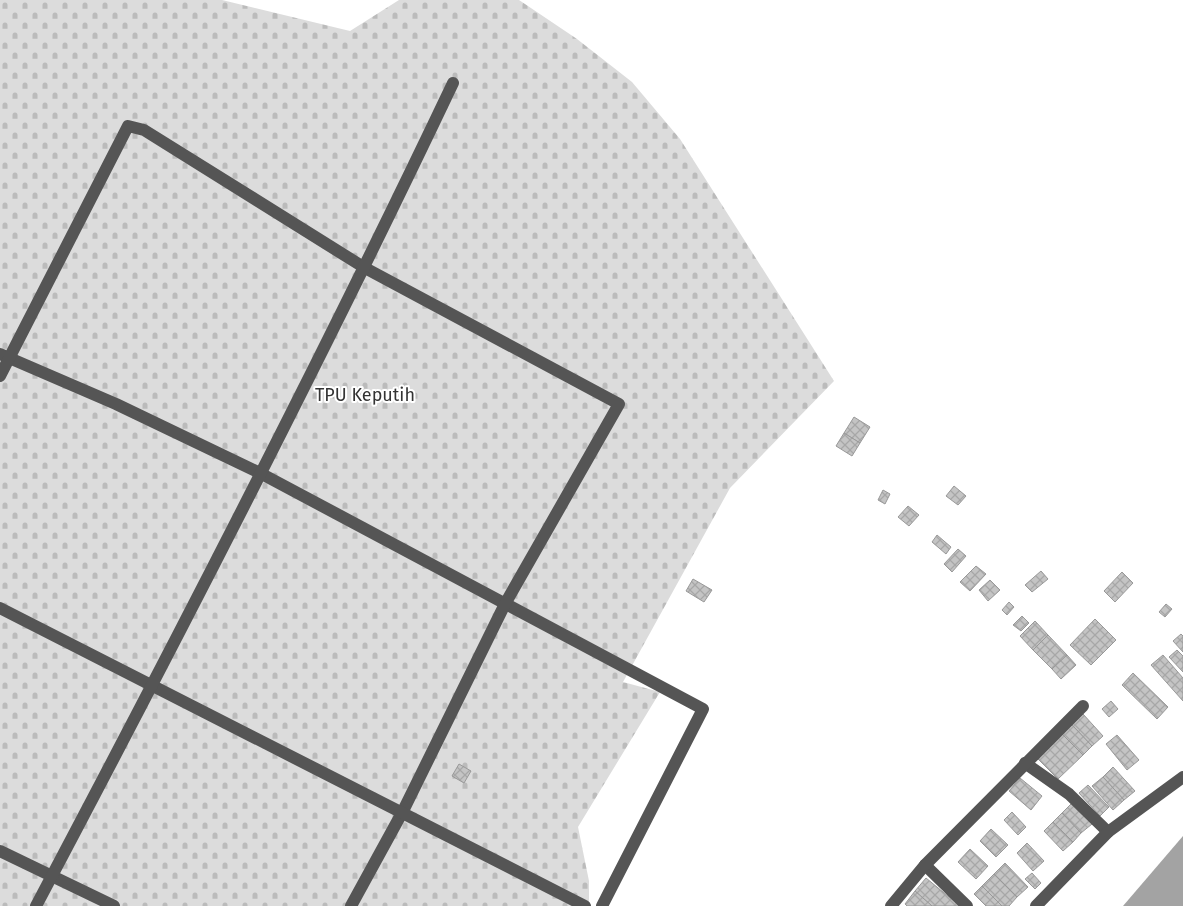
<svg xmlns="http://www.w3.org/2000/svg" width="1183" height="906" font-family="'Fira Sans',sans-serif">
	<style>
		.cemetery { fill: url(#cemetery-stones) }
		.water { fill: #a3a3a3 }
		.building { fill: url(#building-cross-hatch); stroke: #999 }
		.lines { fill: none; stroke-linecap: round; stroke-linejoin: round }
		.minor { stroke: #555; stroke-width: 12 }
		.labels { text-anchor: middle; dominant-baseline: central; stroke-width: 4; stroke-linejoin: round; paint-order: stroke }
		.park-label { font-size: 18px; fill: #333; stroke: #fff }
	</style>
	<defs>
		<pattern id="cemetery-stones" width="16" height="16" patternUnits="userSpaceOnUse" patternTransform="scale(1.25)"><rect width="16" height="16" fill="#dcdcdc"/><path d="M2 7V4a2 2 0 0 1 4 0v3zM10 15v-3a2 2 0 0 1 4 0v3z" fill="#bbb"/></pattern>
		<pattern id="building-cross-hatch" width="8" height="8" patternUnits="userSpaceOnUse" patternTransform="scale(1.25)"><rect width="8" height="8" fill="#c4c4c4"/><path d="M0 0l8 8M0 8l8-8" fill="none" stroke="#a7a7a7"/></pattern>
	</defs>
	<rect width="100%" height="100%" fill="#fff"/>
	<path class="cemetery" d="M0 0H222L350 31 399 0H519L577 39 632 82 680 139 834 381 730 488 623 682 660 692 578 827 589 881V906H0Z"/>
	<path class="water" d="M1183 836V906H1123Z"/>
	<g class="building">
		<path d="M854 417 870 427 860 443 844 433Z"/>
		<path d="M844 433 860 443 852 456 836 446Z"/>
		<path d="M954 486 966 496 958 505 946 496Z"/>
		<path d="M883 490 890 494 885 504 878 500Z"/>
		<path d="M908 506 919 515 909 526 898 517Z"/>
		<path d="M937 535 951 547 946 554 932 542Z"/>
		<path d="M958 549 966 556 952 572 944 564Z"/>
		<path d="M976 566 986 574 970 591 960 582Z"/>
		<path d="M1041 571 1048 579 1032 592 1025 585Z"/>
		<path d="M1122 572 1133 583 1115 602 1104 591Z"/>
		<path d="M693 579 712 590 704 602 686 591Z"/>
		<path d="M990 580 1000 590 988 601 979 590Z"/>
		<path d="M1009 602 1014 607 1007 615 1002 610Z"/>
		<path d="M1166 604 1172 609 1165 617 1159 612Z"/>
		<path d="M1022 616 1029 623 1021 631 1013 625Z"/>
		<path d="M1095 619 1116 640 1091 665 1070 645Z"/>
		<path d="M1035 621 1048 635 1033 650 1020 636Z"/>
		<path d="M1181 634 1183 636V652L1173 641Z"/>
		<path d="M1048 635 1067 655 1052 669 1033 650Z"/>
		<path d="M1177 650 1183 656V672L1169 657Z"/>
		<path d="M1067 655 1076 665 1061 679 1052 669Z"/>
		<path d="M1163 655 1183 678V701L1151 665Z"/>
		<path d="M1133 673 1168 707 1157 719 1122 685Z"/>
		<path d="M1111 701 1118 709 1109 717 1102 709Z"/>
		<path d="M1083 714 1103 736 1092 746 1072 725Z"/>
		<path d="M1072 725 1092 746 1083 755 1062 734Z"/>
		<path d="M1062 734 1083 755 1058 779 1037 758Z"/>
		<path d="M1117 735 1139 760 1127 770 1106 744Z"/>
		<path d="M459 764 471 771 464 783 452 776Z"/>
		<path d="M1113 767 1135 791 1124 800 1103 777Z"/>
		<path d="M1103 777 1124 800 1113 810 1092 786Z"/>
		<path d="M1020 778 1042 796 1031 810 1009 791Z"/>
		<path d="M1088 785 1109 807 1100 816 1079 793Z"/>
		<path d="M1072 803 1092 824 1081 833 1062 813Z"/>
		<path d="M1012 812 1026 827 1018 835 1004 820Z"/>
		<path d="M1062 813 1081 833 1073 842 1053 822Z"/>
		<path d="M1053 822 1073 842 1063 851 1044 831Z"/>
		<path d="M991 829 1008 845 996 857 980 841Z"/>
		<path d="M1027 843 1044 861 1033 871 1017 853Z"/>
		<path d="M970 849 988 866 976 879 958 862Z"/>
		<path d="M1005 863 1028 887 1017 897 994 874Z"/>
		<path d="M1032 873 1041 883 1035 889 1025 879Z"/>
		<path d="M994 874 1017 897 1009 906H1002L982 886Z"/>
		<path d="M926 878 960 906H932L915 891Z"/>
		<path d="M982 886 1002 906H986L974 894Z"/>
		<path d="M915 891 932 906H907L905 904Z"/>
	</g>
	<g class="lines">
		<g class="minor">
			<path d="M0 354 116 404 260 473 703 709 602 906"/>
			<path d="M0 376 128 126 144 130 365 268 619 404 505 604 403 811 351 906"/>
			<path d="M0 608 585 906"/>
			<path d="M1025 763 1069 794 1108 832"/>
			<path d="M0 851 114 906"/>
			<path d="M925 865 967 906"/>
			<path d="M36 906C180 634 321 361 453 83"/>
			<path d="M891 906 925 865 1083 706"/>
			<path d="M1036 906 1108 832 1183 777"/>
		</g>
	</g>
	<g class="labels">
		<g class="park-label">
			<text x="365" y="395">TPU Keputih</text>
		</g>
	</g>
</svg>
